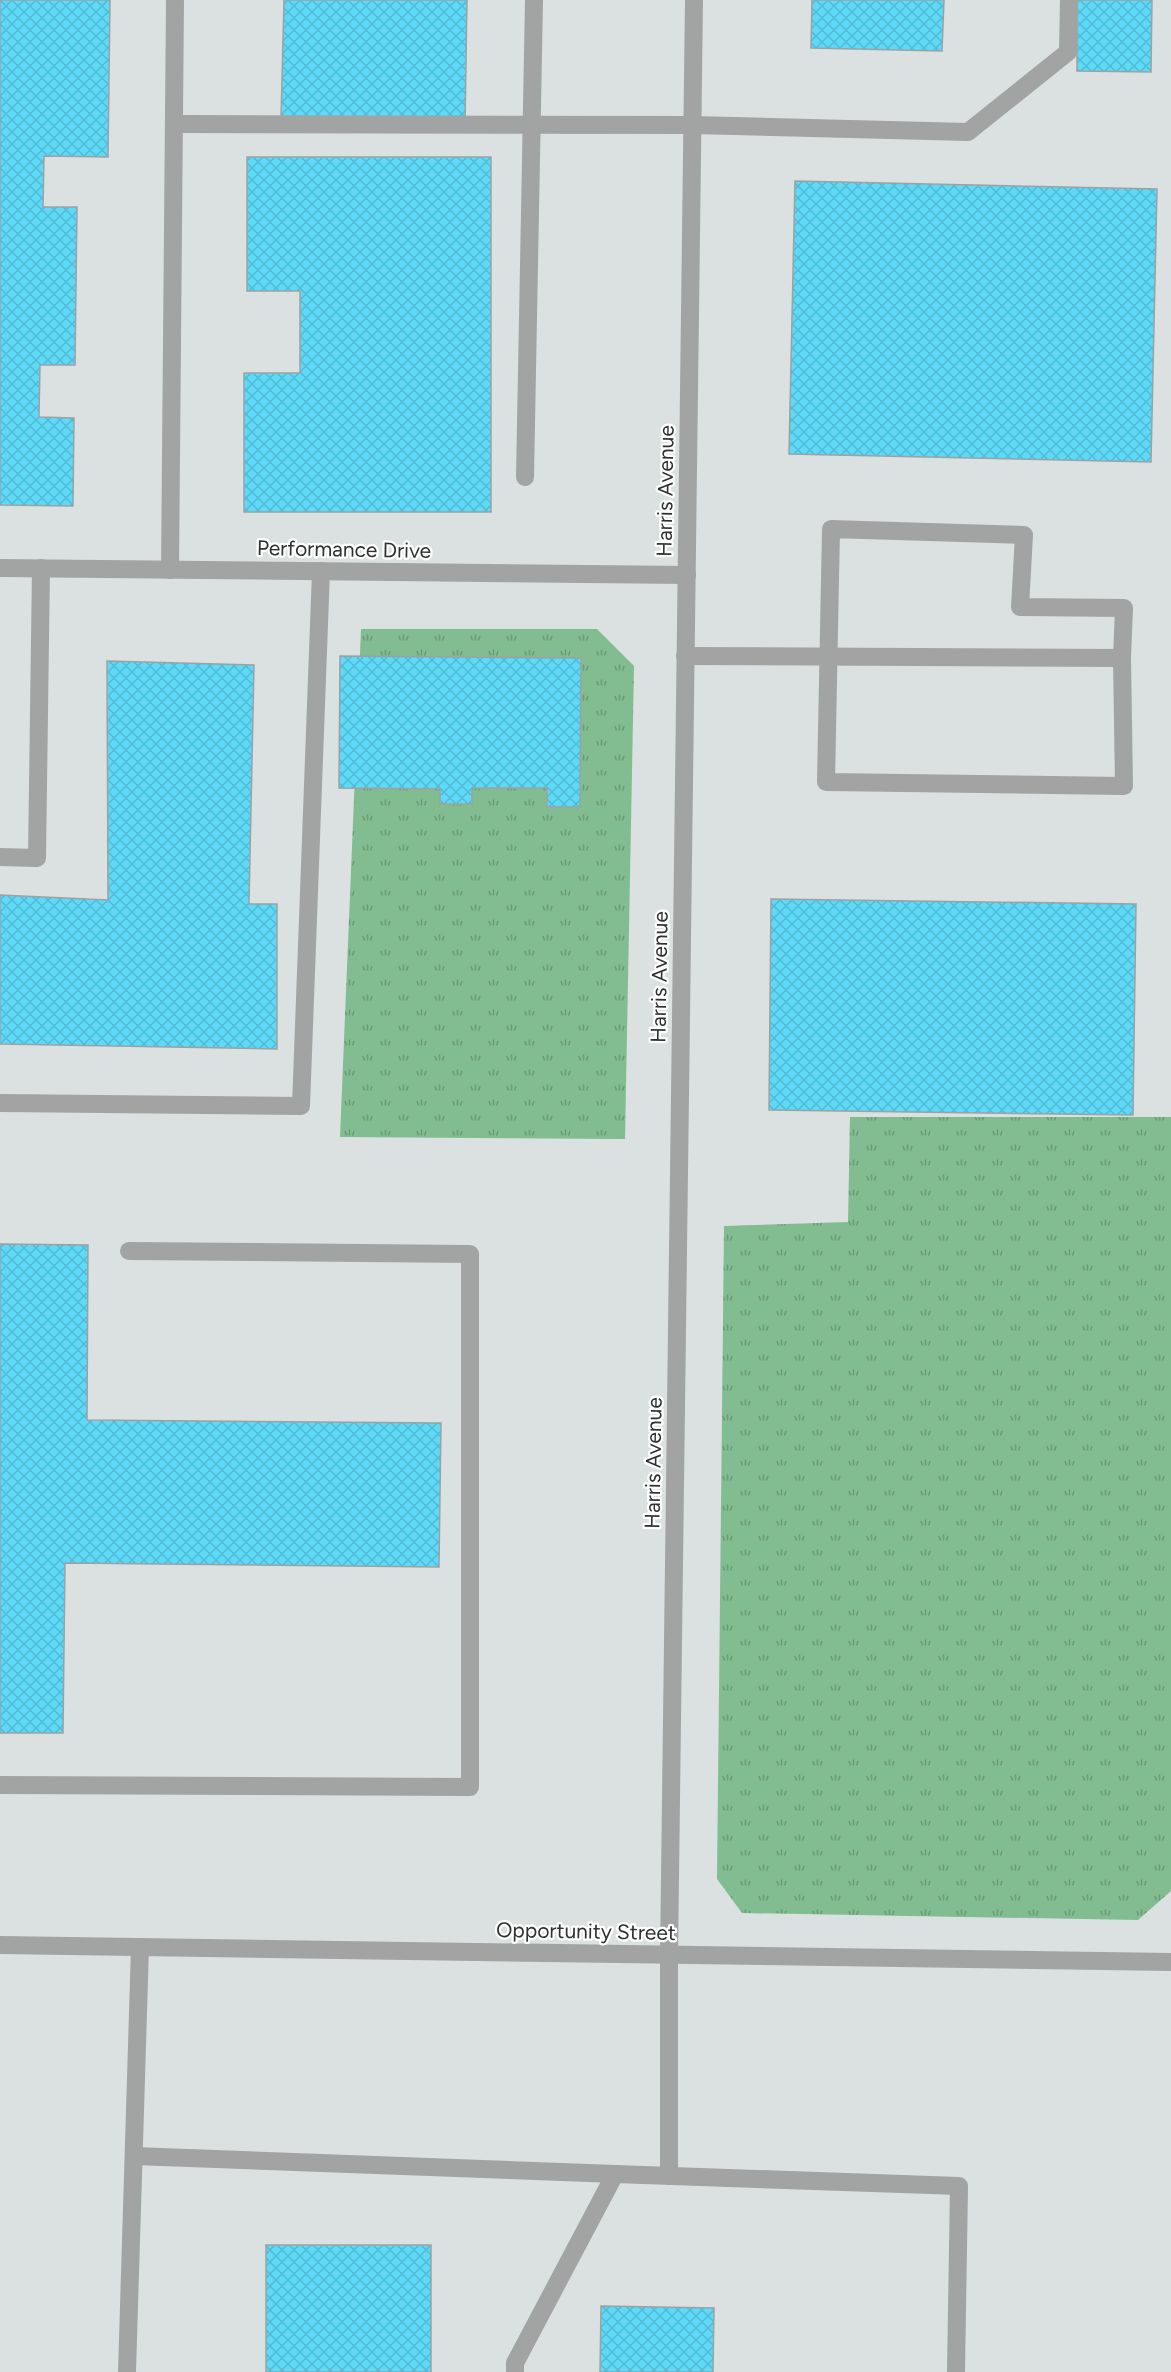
<svg xmlns="http://www.w3.org/2000/svg" width="1171" height="2372" font-family="Figtree,sans-serif">
	<style>
		.grass { fill: url(#grass-tufts) }
		.building { fill: url(#building-cross-hatch); stroke: #9ca2a4; stroke-width: 1.5 }
		.lines { fill: none; stroke-linecap: round; stroke-linejoin: round }
		.lane { stroke: #a2a4a4; stroke-width: 18 }
		.street { stroke: #a2a4a4; stroke-width: 18 }
		.labels { text-anchor: middle; dominant-baseline: central; stroke-width: 4.5; stroke-linejoin: round; paint-order: stroke }
		.street-label { font-size: 21px; fill: #2f3131; stroke: #fff }
	</style>
	<defs>
		<pattern id="grass-tufts" width="24" height="20" patternUnits="userSpaceOnUse" patternTransform="scale(1.5)"><rect width="24" height="20" fill="#81bd90"/><path d="M3 7l-1-3M5 7V3M7 7l1-3M15 17l-1-3M17 17v-4M19 17l1-3" fill="none" stroke="#6a9a76"/></pattern>
		<pattern id="building-cross-hatch" width="8" height="8" patternUnits="userSpaceOnUse" patternTransform="scale(1.5)"><rect width="8" height="8" fill="#5ed9f7"/><path d="M0 0l8 8M0 8l8-8" fill="none" stroke="#52bbd4"/></pattern>
	</defs>
	<rect width="100%" height="100%" fill="#dae1e0"/>
	<g class="grass">
		<path d="M361 629H597L634 666 625 1139 340 1137Z"/>
		<path d="M850 1117H1171V1891L1138 1920 742 1913 717 1879 724 1226 848 1222Z"/>
	</g>
	<g class="building">
		<path d="M0 0H110L108 157 44 156 43 207H77L75 365H40L39 417 74 418 73 506 0 505Z"/>
		<path d="M284 0H467L465 123 281 119Z"/>
		<path d="M812 0H944L942 51 811 48Z"/>
		<path d="M1077 0H1152L1151 72 1077 71Z"/>
		<path d="M247 157H491V512H244V373H300V291H247Z"/>
		<path d="M795 181 1157 189 1151 462 789 454Z"/>
		<path d="M340 656 581 658 580 807H547V788H472V804H440V789L339 788Z"/>
		<path d="M107 661 254 665 249 904H277V1049L0 1044V895L108 900Z"/>
		<path d="M771 899 1136 904 1133 1115 769 1110Z"/>
		<path d="M0 1244 88 1245 87 1420 441 1423 439 1567 65 1563 63 1733H0Z"/>
		<rect x="266" y="2245" width="165" height="127"/>
		<path d="M601 2306 714 2308 713 2372H600Z"/>
	</g>
	<g class="lines">
		<g class="lane">
			<path d="M174 124 693 125 968 132 1068 52 1069 0"/>
			<path d="M525 477 534 0"/>
			<path d="M831 529 1024 535 1020 607 1124 608 1122 658 1124 786 826 782Z"/>
			<path d="M170 570 175 0"/>
			<path d="M685 656 1122 658"/>
			<path d="M0 857 37 858 41 568"/>
			<path d="M0 1103 301 1106 321 571"/>
			<path d="M0 1785 470 1787V1254L129 1251"/>
			<path d="M669 1955V2176"/>
			<path d="M134 2156 615 2174 515 2363V2372"/>
			<path d="M615 2174 959 2186 956 2372"/>
			<path d="M127 2372 140 1947"/>
		</g>
		<g class="street">
			<path d="M0 568 687 575"/>
			<path d="M0 1945 1171 1962"/>
			<path d="M669 1955 694 0"/>
		</g>
	</g>
	<g class="labels">
		<g class="street-label">
			<text transform="translate(665 491) rotate(-89)">Harris Avenue</text>
			<text transform="translate(344 549) rotate(1)">Performance Drive</text>
			<text transform="translate(659 977) rotate(-89)">Harris Avenue</text>
			<text transform="translate(653 1463) rotate(-89)">Harris Avenue</text>
			<text transform="translate(586 1931) rotate(1)">Opportunity Street</text>
		</g>
	</g>
</svg>
